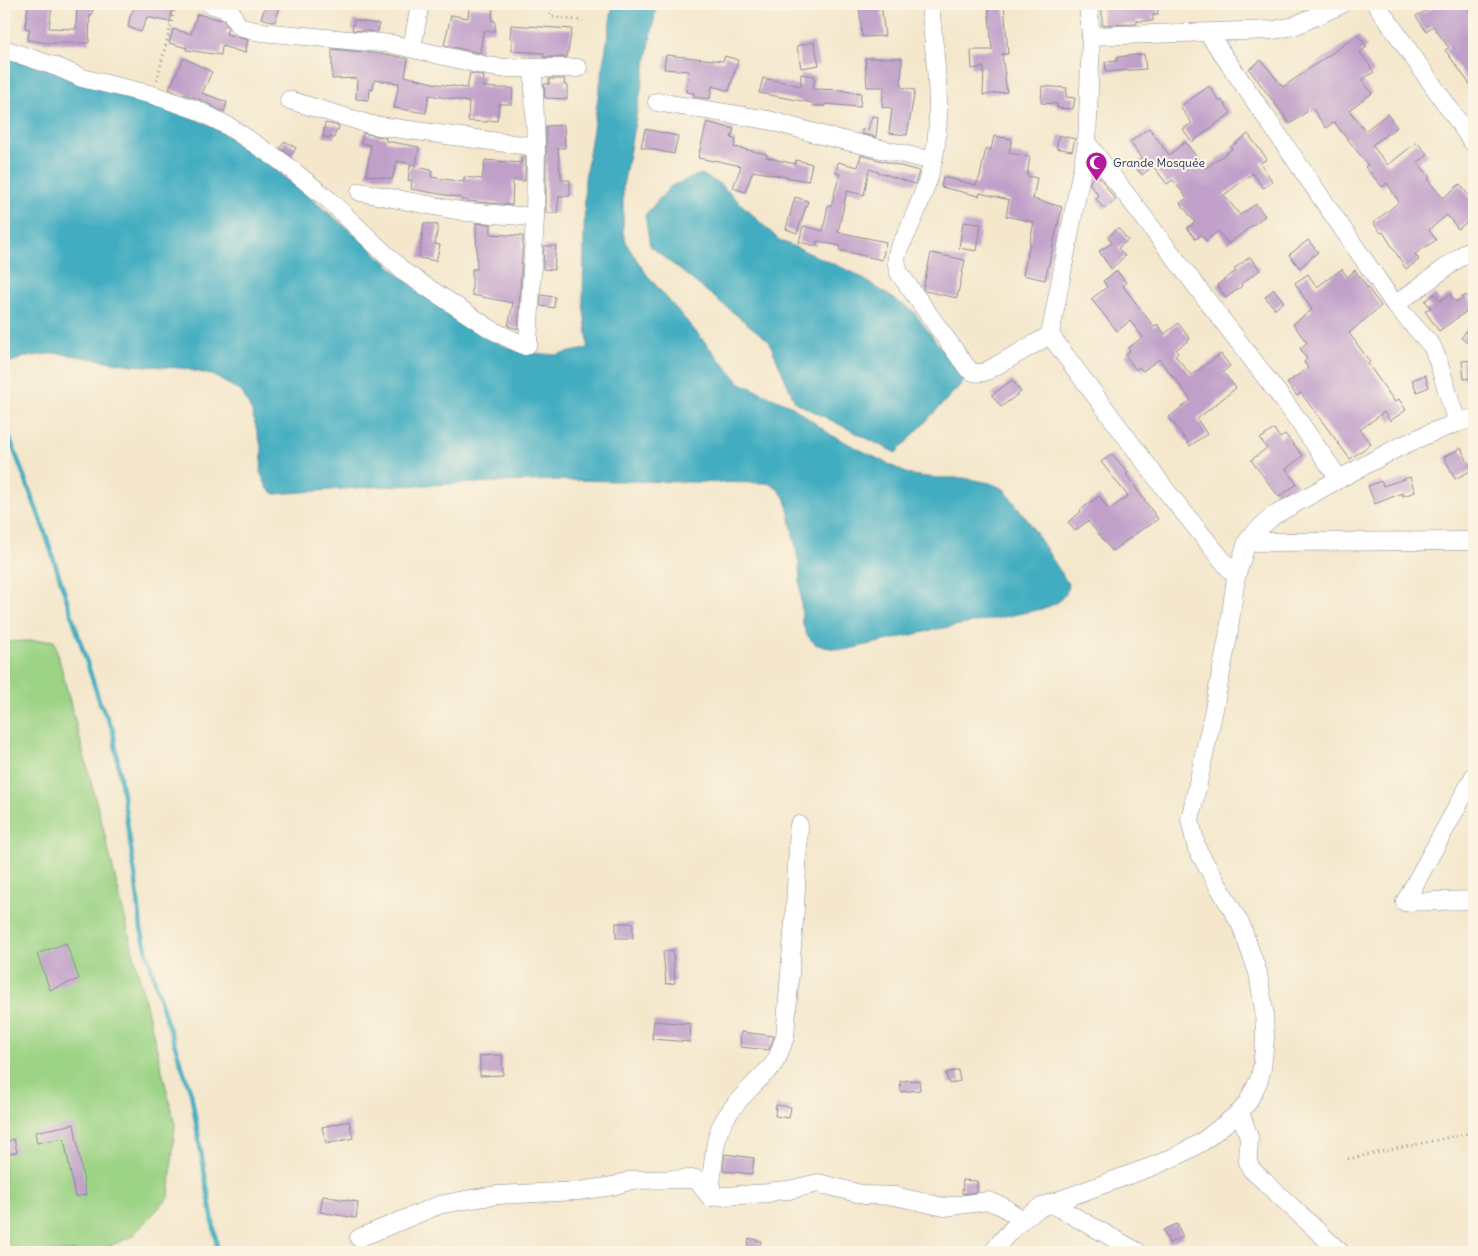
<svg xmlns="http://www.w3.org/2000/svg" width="1478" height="1256" font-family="Delius,sans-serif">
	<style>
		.green { fill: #9cd385; stroke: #5c8172 }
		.water { fill: #42adc1; stroke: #2e6e90 }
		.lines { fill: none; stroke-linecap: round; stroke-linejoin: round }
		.stream { stroke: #42adc1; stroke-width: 4.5 }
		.building { fill: #c09fc9 }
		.minor-casing { stroke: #888b95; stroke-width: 19 }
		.path { stroke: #888b95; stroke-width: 2.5; stroke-dasharray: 1 4; stroke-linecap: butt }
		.minor { stroke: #fff; stroke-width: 18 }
		.labels { text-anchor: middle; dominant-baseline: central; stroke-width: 4.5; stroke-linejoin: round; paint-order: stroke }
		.poi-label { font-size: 12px; fill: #1b2f5e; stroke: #fcf5e5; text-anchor: start }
	</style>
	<rect width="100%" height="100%" fill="#fcf5e5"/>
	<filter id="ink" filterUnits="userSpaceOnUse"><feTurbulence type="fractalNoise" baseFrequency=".02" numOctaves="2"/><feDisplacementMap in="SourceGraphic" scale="10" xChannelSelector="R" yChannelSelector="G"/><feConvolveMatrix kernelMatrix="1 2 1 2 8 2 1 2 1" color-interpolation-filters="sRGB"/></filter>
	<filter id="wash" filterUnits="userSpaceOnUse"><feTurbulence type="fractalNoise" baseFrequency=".0096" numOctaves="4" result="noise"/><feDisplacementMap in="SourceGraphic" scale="20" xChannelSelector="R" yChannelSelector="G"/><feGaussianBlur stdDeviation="1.12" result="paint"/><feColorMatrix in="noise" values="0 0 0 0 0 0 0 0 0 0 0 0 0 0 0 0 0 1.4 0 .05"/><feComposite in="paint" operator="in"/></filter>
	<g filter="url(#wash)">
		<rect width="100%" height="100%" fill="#f4e7cc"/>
		<path class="green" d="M54 640 104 832 175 1124 169 1197 131 1237 95 1252H4V642Z"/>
		<g class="water">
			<path d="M613 4H657L623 186V233L628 247 647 275 740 383 790 405 831 435 910 475 936 478H964L990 483 1004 489 1029 522 1068 584 1066 594 1058 602 1046 608 999 618 938 629 844 650 824 647 815 644 806 634 802 621 799 564 786 499 774 485 766 483 556 480 371 487 275 494 268 489 261 474 262 450 252 412 242 392 212 375 182 368 132 365 58 353 25 357 6 364 4 367V56L148 99 212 126 264 160 353 233 418 291 451 316 498 343 514 350 532 353 556 355 586 349 588 346V341L583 303 585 179Z"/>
			<path d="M701 174 720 184 779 240 854 273 913 311 965 380 896 453 795 402 769 341 650 246 645 215 671 186Z"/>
		</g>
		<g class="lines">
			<path class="stream" d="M4 423 45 532 100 703 113 730 136 881 141 929 161 1004 191 1093 218 1252"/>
		</g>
		<g id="blocks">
			<g class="building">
				<path d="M28 4 52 5 49 28 76 29 77 4H93L92 16 90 15 89 43H49L27 40 30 29 25 28Z"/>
				<path d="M136 4H152L172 10 170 22 147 17 141 32 128 27 130 16Z"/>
				<path d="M266 4H281L275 22 261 18Z"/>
				<path d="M859 4H881L885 36 862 37Z"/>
				<path d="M988 4H1004L1008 54H1002L1007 92 983 95 984 67 972 69 971 50H992Z"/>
				<path d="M1102 4H1157L1158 15H1153V21H1137V24H1135L1102 25Z"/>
				<path d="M1440 4H1474V6L1468 10 1474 19V90L1445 50 1449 48 1433 26 1426 31 1416 16Z"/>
				<path d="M469 7 493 8 492 21H495V31H483L480 53 444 45 451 15 468 18Z"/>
				<path d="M197 14 223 20 228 28 226 34 248 40 245 53 222 46 221 55 186 50 187 48 169 43 173 29 191 34Z"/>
				<path d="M354 20 379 24 378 32 352 30Z"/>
				<path d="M511 25 572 29 567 57H543L544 53 512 51V39L510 38Z"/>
				<path d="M1358 35 1367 47 1360 52 1374 72 1362 80 1372 93 1349 110 1365 131 1387 114 1397 127 1372 145 1388 165 1417 142 1428 155 1418 162 1430 178 1428 180 1443 198 1460 184 1474 203V217L1458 229 1447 215 1429 230 1436 240 1415 254 1419 260 1406 269 1383 232 1381 233 1373 223 1399 202 1387 183 1382 187 1365 167 1368 165 1334 122 1326 128 1312 108 1290 124 1249 69 1261 60 1283 87Z"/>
				<path d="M814 42 819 65 801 68 797 46Z"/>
				<path d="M332 49 390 55 408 59 405 76 437 84 467 88 470 73 484 76 482 86 494 88H513L512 104H499L497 121 488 120V122L468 121 469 102 429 95 426 113 394 108 399 83 374 80 373 90 370 89 369 100 356 99 357 78 332 79Z"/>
				<path d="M1144 54 1146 69 1106 72 1105 62 1117 61V57Z"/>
				<path d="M666 55 723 61 725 56 738 60 729 91 712 86 710 99 694 97V93L686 92 689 71 664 69Z"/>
				<path d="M184 58 212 72 202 93 227 102 224 112 201 100 169 89Z"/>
				<path d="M865 58H902L901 87 915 90 907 135 889 133 892 108 882 107 884 87H867Z"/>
				<path d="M801 74 815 76 813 89 843 90V91L861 93 860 107 825 104V106H813V103L759 93 763 78 801 86Z"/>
				<path d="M549 79H565L564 85H567V99L545 98 544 84H549Z"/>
				<path d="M1042 86 1067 88 1066 97 1075 98 1073 109 1057 108V104L1041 103Z"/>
				<path d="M1209 86 1220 102 1222 100 1231 113 1192 142 1183 129 1192 123 1180 107Z"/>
				<path d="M872 116 878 117 876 137 862 134V129L868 130Z"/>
				<path d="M707 122 734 129 731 138 736 140 734 147 767 154 766 157 778 160 795 164 796 160 812 164 808 181 753 171 745 192 733 188 741 166 714 160V161L698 158Z"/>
				<path d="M325 123 339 126 338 130H336L334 138 323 137Z"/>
				<path d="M564 125 565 148H558L560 172H561V180H570V196H559L557 213H546V126Z"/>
				<path d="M1149 128 1169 155 1185 142 1206 168 1232 149 1231 147 1248 134 1267 159 1260 163 1273 182 1263 188 1253 173 1224 195 1240 215 1256 204 1265 216 1228 244 1218 231 1206 241 1201 235 1196 239 1187 228 1195 222 1180 203 1187 198 1173 180 1167 184 1153 166 1142 175 1134 165 1142 159 1130 142Z"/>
				<path d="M645 129 678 136 674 154 641 147Z"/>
				<path d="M363 133 386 138V141L419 147 416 165 397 161 392 179 366 175 371 145 361 143Z"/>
				<path d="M1059 135 1075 139 1072 151 1056 148Z"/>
				<path d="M994 136 1012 139 1009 153 1030 157 1027 176 1037 178 1033 199 1062 207 1045 280 1023 275 1034 222 1006 216 1009 200 980 193 979 196 941 187 943 177 976 185 980 176 986 148 991 150Z"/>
				<path d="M285 141 296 148 291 156 280 148Z"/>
				<path d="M861 155 919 171 915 184 869 169 864 195 847 191 838 232 886 242 882 260 839 250 840 246 817 241 816 246 799 242 803 226 823 231 828 205 831 206 840 174 836 173 838 162 858 167Z"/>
				<path d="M522 156H525V181L513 180 512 205 467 201 462 200V198L411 189 412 181 408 180 410 166 432 170 431 177 464 182V177L482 179 485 160 521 163Z"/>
				<path d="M1097 174 1116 200 1104 209 1096 199 1099 196 1090 184 1091 180Z"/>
				<path d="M795 197 808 201 797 233 786 229Z"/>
				<path d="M963 222 981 224 977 251 959 248Z"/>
				<path d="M424 223 438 225 435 244 440 245 436 261 419 258Z"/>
				<path d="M476 223 491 224V234L523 236 518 329 508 326 513 303 472 295V269H477Z"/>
				<path d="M1118 228 1128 240 1118 248 1125 256 1111 269 1099 251 1112 243 1108 237Z"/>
				<path d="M1308 240 1318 252 1300 268 1289 255Z"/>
				<path d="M544 246H556L554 270 543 269Z"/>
				<path d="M931 253 965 260 957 298 925 291 923 289Z"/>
				<path d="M1250 257 1260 270 1241 284 1242 286 1226 298 1217 285 1236 271 1234 269Z"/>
				<path d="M1342 269 1347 277 1355 270 1381 306 1349 333 1370 362 1368 364 1395 402 1399 399 1406 410 1390 421 1384 412 1360 430 1371 444 1350 459 1301 393 1297 396 1287 383 1308 368 1304 362 1307 359 1300 348 1307 343 1293 324 1312 310 1295 283 1308 274 1317 287Z"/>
				<path d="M1117 271 1126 283 1123 286 1154 327 1157 324 1165 334 1178 323 1190 339 1176 350 1178 353 1175 355 1191 375 1221 354 1230 366 1223 372 1236 388 1197 419 1207 434 1190 446 1169 417 1191 400 1159 359 1143 371 1139 367 1136 370 1125 355 1130 351 1128 348 1143 337 1130 321 1117 331 1091 299 1107 287 1103 281Z"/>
				<path d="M1274 289 1284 302 1275 309 1265 297Z"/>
				<path d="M1435 294 1440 301 1450 294 1456 302 1466 295 1474 306 1439 331 1425 311 1431 308 1425 301Z"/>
				<path d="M541 295 555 297 554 308 541 306Z"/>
				<path d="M1474 320V348L1461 338Z"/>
				<path d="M1474 360V378L1464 379 1462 361Z"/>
				<path d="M1425 375 1429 387 1417 392 1412 380Z"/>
				<path d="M1012 380 1021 392 1001 407 992 395Z"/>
				<path d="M1274 429 1280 438 1285 434 1303 456 1286 469 1297 484 1279 497 1251 460 1267 448 1260 439Z"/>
				<path d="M1461 448 1472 470 1455 479 1444 457Z"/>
				<path d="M1112 454 1128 473 1126 474 1158 519 1146 528 1145 527 1112 551 1088 521 1075 531 1068 522 1081 512 1080 510 1099 496 1109 510 1128 496 1101 462Z"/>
				<path d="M1410 477 1415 492 1403 496 1402 493 1375 504 1368 486 1381 481 1383 486Z"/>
				<rect x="616" y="923" width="17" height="15"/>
				<path d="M66 943 79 979 50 990 37 954Z"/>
				<path d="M673 950 675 983 666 984 663 951Z"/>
				<path d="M654 1021 691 1024 690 1042 652 1039Z"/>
				<path d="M741 1032 774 1036 769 1050 740 1047Z"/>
				<path d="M502 1055 503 1075 480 1076V1056Z"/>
				<path d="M958 1070 960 1081 949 1084 946 1073Z"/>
				<path d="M919 1080 920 1090 901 1092 900 1081Z"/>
				<path d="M776 1105 791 1107 789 1118 775 1116Z"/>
				<path d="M349 1121 353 1138 326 1144 322 1127Z"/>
				<path d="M74 1124 86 1195 75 1197 64 1138 37 1143 35 1132Z"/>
				<path d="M14 1139 17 1152 4 1155V1142Z"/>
				<path d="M725 1154 754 1158 752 1174 723 1171Z"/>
				<path d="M963 1180 977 1181V1192L962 1194Z"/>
				<path d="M323 1196 358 1202 356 1218 320 1212Z"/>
				<path d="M1177 1224 1183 1237 1169 1243 1163 1230Z"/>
				<path d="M749 1238 761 1241 758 1251 747 1248Z"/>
			</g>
		</g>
	</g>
	<g filter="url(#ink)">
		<use href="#blocks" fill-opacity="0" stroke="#888b95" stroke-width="1"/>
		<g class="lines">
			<defs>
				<g id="minor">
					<path d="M210 4 231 11C238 30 242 28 261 32L392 44 487 66 502 68H578"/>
					<path d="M930 4C934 51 944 116 933 161 927 187 916 213 905 237 903 242 899 246 898 251 895 259 897 265 899 273L968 369C975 374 980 374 987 371L1050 335"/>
					<path d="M1088 4 1091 36 1087 143 1050 335 1168 493 1236 577"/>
					<path d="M1376 4 1474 144"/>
					<path d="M1208 33 1395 305 1432 346 1438 361 1457 423"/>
					<path d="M1091 36 1274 30 1294 26 1342 4"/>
					<path d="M412 48 420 4"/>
					<path d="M4 49 57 67 82 78 153 95 197 110 228 126 282 162 329 200 404 272 492 330 525 346 528 344 535 217 536 147 533 68"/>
					<path d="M289 100 372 125 536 147"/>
					<path d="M657 102 768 120 825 136 933 161"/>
					<path d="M1087 143 1293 413 1339 479"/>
					<path d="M360 192 466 212 535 217"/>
					<path d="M1395 305 1474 247"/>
					<path d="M1247 542 1474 541"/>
					<path d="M1405 902 1474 776"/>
					<path d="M1405 902 1474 900"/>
					<path d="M1240 1112 1249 1137 1248 1162 1251 1169 1340 1252"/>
					<path d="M710 1197C712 1179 713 1147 719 1131 728 1107 755 1084 773 1065L778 1056 785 1037 795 908 799 825"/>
					<path d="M1050 1203 1138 1252"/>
					<path d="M359 1238 439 1205 465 1200 497 1195 578 1191 613 1186 632 1180 696 1179 710 1197 769 1193 774 1191 789 1190 818 1183 865 1195 895 1196 944 1207 988 1201 1002 1206 1022 1220"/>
					<path d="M993 1252C1006 1234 1021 1218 1041 1207L1156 1165 1181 1154 1202 1142 1240 1112 1248 1102 1259 1080 1262 1068 1265 1039 1264 1010 1258 973 1241 925 1197 849 1190 820 1214 709 1228 637 1236 577 1247 542 1251 536 1273 516 1339 479 1397 448 1430 433 1457 423 1474 418"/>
				</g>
			</defs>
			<use href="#minor" class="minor-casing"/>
			<g class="path">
				<path d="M551 4V17L583 21"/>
				<path d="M157 80 176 4"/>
				<path d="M1348 1159 1474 1132"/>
			</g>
			<use href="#minor" class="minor"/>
		</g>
	</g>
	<defs>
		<symbol id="mosque-pin" viewBox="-11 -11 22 30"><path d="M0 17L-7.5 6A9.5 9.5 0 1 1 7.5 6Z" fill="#b5179e" stroke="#fcf5e5"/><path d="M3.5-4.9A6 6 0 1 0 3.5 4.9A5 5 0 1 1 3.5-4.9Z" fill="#fff"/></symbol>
	</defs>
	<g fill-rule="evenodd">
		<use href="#mosque-pin" x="1084" y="150" width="25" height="34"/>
	</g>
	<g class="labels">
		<g class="poi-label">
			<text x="1113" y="162">Grande Mosquée</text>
		</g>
	</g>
	<rect width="1478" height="1256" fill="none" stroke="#fcf5e5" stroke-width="20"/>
</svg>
